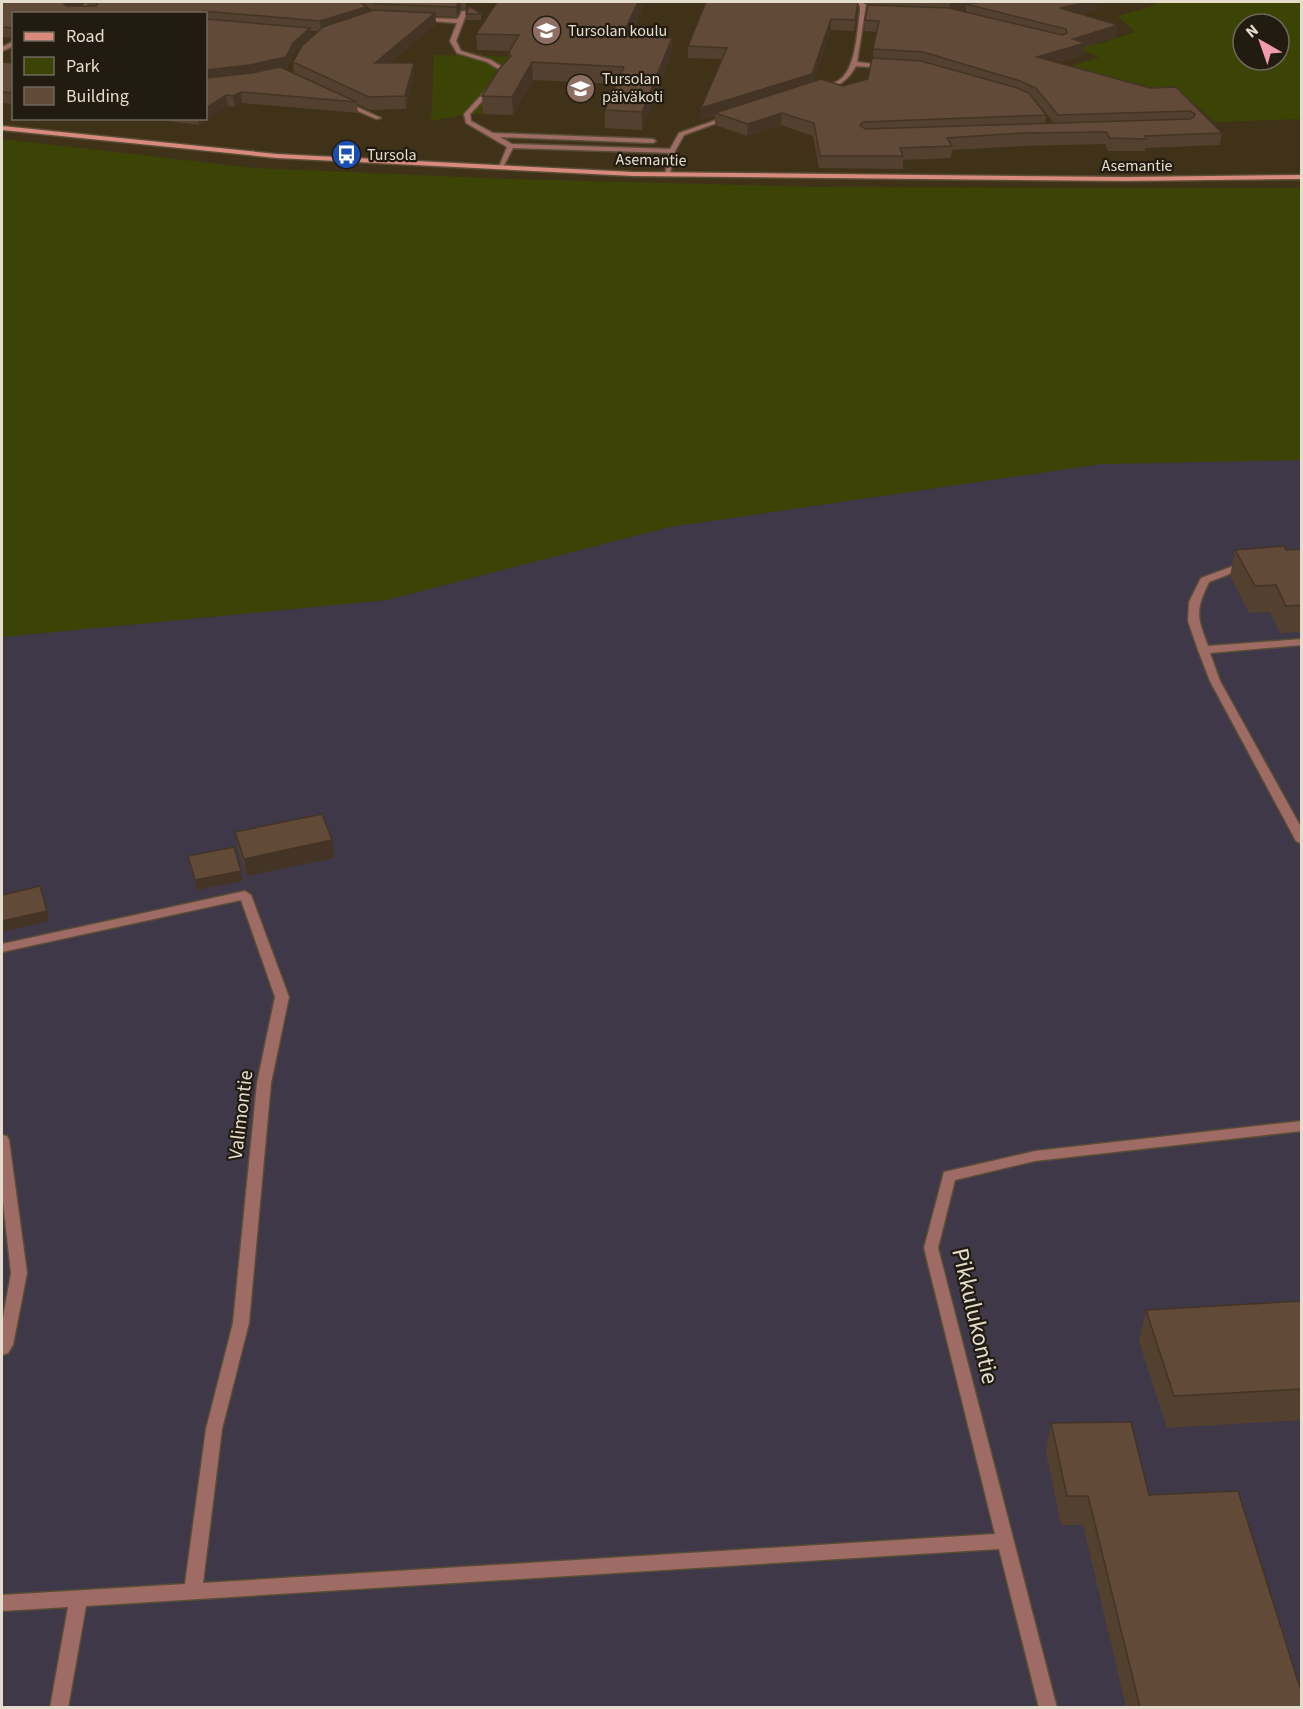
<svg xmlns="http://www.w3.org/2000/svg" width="1303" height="1709" font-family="'Source Sans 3',sans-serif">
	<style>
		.industrial { fill: #3f3849 }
		.green { fill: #3c4405; fill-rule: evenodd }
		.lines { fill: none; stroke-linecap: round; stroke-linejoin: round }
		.service-casing { stroke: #594d36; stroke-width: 3 }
		.minor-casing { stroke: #594d36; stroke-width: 3 }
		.secondary-casing { stroke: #594d36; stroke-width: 3 }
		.service { fill: #9e6c64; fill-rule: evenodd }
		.minor { fill: #9e6c64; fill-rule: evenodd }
		.secondary { fill: #d88a7d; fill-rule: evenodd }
		.wall { fill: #53402f; fill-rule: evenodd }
		.shaded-wall { fill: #443426 }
		.building { fill: #614a37; stroke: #443426; stroke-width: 1.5 }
		.labels { text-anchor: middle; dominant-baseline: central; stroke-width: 4.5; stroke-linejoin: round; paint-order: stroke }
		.far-poi-label { font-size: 16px; fill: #e4dccd; stroke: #211b10; text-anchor: start }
		.far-street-label { font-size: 16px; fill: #e4dccd; stroke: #211b10 }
		.street-label { font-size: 20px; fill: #e4dccd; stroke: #211b10 }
		.near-street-label { font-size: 24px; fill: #e4dccd; stroke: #211b10 }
	</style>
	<rect width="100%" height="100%" fill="#3f3219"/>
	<path class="industrial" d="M1301 460V1707L2 1708V637L386 600 669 527 1101 464Z"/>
	<g class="green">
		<path d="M1150 2H1301V119L1215 122 1186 97 1119 100 1057 71 1099 57 1074 47 1089 42 1099 44 1135 32 1118 16 1156 5ZM1243 24H1279V60H1243Z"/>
		<path d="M434 55 527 57 495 94 483 114H467L431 121Z"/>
		<path d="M2 139 254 168 511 179 818 187 1301 188V460L1101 464 669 527 386 600 2 637Z"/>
	</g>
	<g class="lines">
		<defs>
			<g id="service">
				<path d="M462 11 467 12 456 41 461 51 491 60 510 72 470 114 471 121 493 133 653 139 656 141 653 143 500 137 512 144 672 149 675 151 672 153 513 148 502 169H498L507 147 466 123 464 114 503 72 487 62 457 53 450 41 457 23 419 20 422 18 458 19Z"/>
				<path d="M1247 561 1250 562V566L1209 582C1195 611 1197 617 1208 646L1302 639V645L1210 653 1220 681 1302 829V844L1296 841 1210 681 1198 650 1188 621 1189 602 1201 578Z"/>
			</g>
			<g id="minor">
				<path d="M90 2H96L75 14H68Z"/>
				<path d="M856 2H862L866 5 857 62 889 66 886 68 856 66C848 81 836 89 819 89V87C825 85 832 84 838 81 856 71 857 31 860 12V6Z"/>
				<path d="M14 41V46L2 51V47Z"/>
				<path d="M342 102H346L381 118 376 119 342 104Z"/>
				<path d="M728 116 733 117 684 135 675 151 670 174 665 175 669 151 679 133Z"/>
				<path d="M245 891 251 895 289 997 271 1083 249 1323 222 1429 203 1583 995 1534 924 1248 944 1172 1035 1151 1302 1121V1131L1035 1161 955 1180 938 1248 1057 1708H1039L999 1549 86 1606 68 1708H50L68 1607 2 1611V1595L185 1584 206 1429 233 1323 257 1083 275 997 241 900 2 952V944Z"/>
				<path d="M2 1135 7 1136 9 1140 27 1273 13 1345 8 1353 2 1355V1323L11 1273 2 1193Z"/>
			</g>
			<path id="secondary" d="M2 126 277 154 633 172 1126 177 1302 175V179L1126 181 633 176 277 158 2 130Z"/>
		</defs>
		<use href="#service" class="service-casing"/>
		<use href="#minor" class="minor-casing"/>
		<use href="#secondary" class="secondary-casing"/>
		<use href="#service" class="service"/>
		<use href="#minor" class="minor"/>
		<use href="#secondary" class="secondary"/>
	</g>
	<g class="wall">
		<path d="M2 2H360L366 7 367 13 373 11 361 2H466V10L461 9 457 17 435 16 436 24 390 63 414 75 406 109 370 110 357 104 358 113 242 103 235 107 228 106 199 125 144 118H206V14H14V38L2 37ZM86 2 87 6H79ZM310 31H318L311 38ZM301 47 293 62 294 73 284 69 287 68 294 53Z"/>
		<path d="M858 2V12L854 31 831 30 813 82 843 86 868 79 873 58V49L877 32 864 31 867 6 866 2H864H1111L1097 4V10L1080 14 1117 36 1085 47 1084 54 1056 63 1150 88 1176 87 1222 133 1220 145 1145 148V151H1108L1105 144 1022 146 952 150 951 158 903 160V169L819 168 813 136 781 125 747 136 715 125V116L700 120 722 59 688 58V46ZM966 9V12L957 10ZM1034 99 1035 100 1054 123H1045L1046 115Z"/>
		<path d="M643 6 630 36 672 38 671 55 642 130 605 128V110L617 84 533 80 513 115 483 114 482 96 509 58V51L477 50 476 34Z"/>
		<rect x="466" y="14" width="15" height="6"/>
		<path d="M14 50V104L2 103V62L12 63 10 52Z"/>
		<path d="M1302 549V632L1280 633 1270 612 1249 613 1230 576 1235 550Z"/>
		<path d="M235 832 334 858 247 876 238 849Z"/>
		<path d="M188 856 243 881 197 890 190 866Z"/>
		<path d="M1302 1301V1420L1167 1428 1139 1341 1146 1310Z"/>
		<path d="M1051 1423 1149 1495 1302 1707H1126L1083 1525H1061L1046 1452Z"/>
	</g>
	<g class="shaded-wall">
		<path d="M68 2H86L66 14 64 4Z"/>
		<path d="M459 2H461V9L457 17 456 7Z"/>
		<path d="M638 2H643V6L622 53V36Z"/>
		<path d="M858 2V12L854 31 855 20Z"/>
		<path d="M950 2H1003L966 4V9L949 12Z"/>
		<path d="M1087 2H1111L1097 4V10L1058 19 1060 8Z"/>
		<path d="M366 7 367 17 321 32 320 21Z"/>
		<path d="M435 13 436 24 376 75 375 63Z"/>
		<path d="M831 19V30L812 86 715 113V116L700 120 701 108Z"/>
		<path d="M1118 25 1117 36 1085 47 1084 54 1036 69 1037 57 1073 39Z"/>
		<path d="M310 28 311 39 294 53 287 68 252 76 206 82V70Z"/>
		<path d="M672 38 671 55 642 130V112Z"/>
		<path d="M532 62 533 80 513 115 512 97Z"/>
		<path d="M414 63V75L406 109 405 96Z"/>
		<path d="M241 92 242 103 235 107 233 96Z"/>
		<path d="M226 95 228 106 199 125 198 118H206V108Z"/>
		<path d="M782 113 781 125 747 136 748 124Z"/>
		<path d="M332 840 334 858 247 876 244 859Z"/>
		<path d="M241 871 243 881 197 890 195 880Z"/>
		<path d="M47 911 49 921 2 932V921Z"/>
	</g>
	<g class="building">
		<path d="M2 2H68L64 4 66 6H96L98 3 94 2H360L366 7 320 21 203 11 204 14H14V28L2 27Z"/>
		<path d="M373 2H459L456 7 376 4Z"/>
		<path d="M497 2H638L622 36 672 38 642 112 605 110 624 67 532 62 512 97 482 96 499 69 511 56 509 52 519 35 476 34Z"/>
		<path d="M706 2H858L855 20 831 19 812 74 701 108 727 48 688 46Z"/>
		<path d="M981 2H1088L1060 8 1118 25 1073 39 1085 43 1037 57 1150 88 1176 87 1222 133 1145 136 1146 139 1110 138 1106 132 1023 133 947 138 952 146 900 148 903 156H820L814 123 782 113 748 124 715 113 821 79 843 86 868 79 872 58 921 61 1014 87 1029 93 1046 115 863 122 860 125 865 129 1190 119 1194 117 1195 114 1190 111 1058 115 1036 88 1020 81 923 52 873 49 879 21 865 20 868 5 949 8 1062 35 1067 33 1066 29 966 4Z"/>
		<path d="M469 6 481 14H466Z"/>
		<path d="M374 10 435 13 375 63H414L405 96 369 97 293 62 302 46 323 27Z"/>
		<path d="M206 19 310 28 293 43 286 57 250 65 206 70Z"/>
		<path d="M2 62 14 63V93L2 92Z"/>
		<path d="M280 67 357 102 241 92 233 96 226 95 206 108V78L251 73Z"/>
		<path d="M1284 546 1286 550 1302 549V605L1286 606 1276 585 1255 586 1235 550Z"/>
		<path d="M322 814 332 840 244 859 235 832Z"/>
		<path d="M234 847 241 871 195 880 188 856Z"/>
		<path d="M40 886 47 911 2 921V895Z"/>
		<path d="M1302 1301V1389L1174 1396 1146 1310Z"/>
		<path d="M1131 1422 1149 1495 1238 1491 1302 1694V1707H1140L1088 1496H1067L1051 1423Z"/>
	</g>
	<defs>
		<symbol id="school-disc" viewBox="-11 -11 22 22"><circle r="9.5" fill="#8d6e63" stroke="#211b10"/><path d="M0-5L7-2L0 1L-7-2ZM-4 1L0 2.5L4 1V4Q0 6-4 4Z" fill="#fff"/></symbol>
		<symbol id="bus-disc" viewBox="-11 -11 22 22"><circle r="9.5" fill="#1a4fb4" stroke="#211b10"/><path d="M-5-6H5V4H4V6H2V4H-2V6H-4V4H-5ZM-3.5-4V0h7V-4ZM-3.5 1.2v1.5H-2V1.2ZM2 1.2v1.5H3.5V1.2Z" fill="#fff"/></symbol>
	</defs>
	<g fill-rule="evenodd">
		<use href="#school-disc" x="530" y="14" width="33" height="33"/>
		<use href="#school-disc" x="564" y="72" width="33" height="33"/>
		<use href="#bus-disc" x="330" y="138" width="33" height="33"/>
	</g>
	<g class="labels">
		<g class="far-poi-label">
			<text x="568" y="31">Tursolan koulu</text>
			<text x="602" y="79">Tursolan<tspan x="602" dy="18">päiväkoti</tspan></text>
			<text x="367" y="155">Tursola</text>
		</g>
		<g class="far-street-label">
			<text transform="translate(651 160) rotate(1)">Asemantie</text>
			<text x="1137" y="166">Asemantie</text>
		</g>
		<g class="street-label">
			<text transform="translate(241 1115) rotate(-83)">Valimontie</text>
		</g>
		<g class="near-street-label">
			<text transform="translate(975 1316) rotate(77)">Pikkulukontie</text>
		</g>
	</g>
	<rect width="1303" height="1709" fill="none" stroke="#e4dccd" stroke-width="6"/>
	<rect x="12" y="12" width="195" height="108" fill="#211b10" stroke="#6f685c" stroke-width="1.5"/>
	<rect x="24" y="32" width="30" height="9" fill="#d88a7d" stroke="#6f685c" stroke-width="1.5"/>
	<text x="66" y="42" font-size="18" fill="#e4dccd">Road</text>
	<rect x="24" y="57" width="30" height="18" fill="#3c4405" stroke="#6f685c" stroke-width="1.5"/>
	<text x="66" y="72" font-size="18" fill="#e4dccd">Park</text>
	<rect x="24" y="87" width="30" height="18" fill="#614a37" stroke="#6f685c" stroke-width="1.5"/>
	<text x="66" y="102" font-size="18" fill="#e4dccd">Building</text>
	<g transform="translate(1261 42) rotate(320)"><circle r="28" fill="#211b10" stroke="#6f685c" stroke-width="1.5"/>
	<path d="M0-4.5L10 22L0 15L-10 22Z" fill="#f29ab0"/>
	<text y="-9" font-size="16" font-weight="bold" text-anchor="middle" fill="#e4dccd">N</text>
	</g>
</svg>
